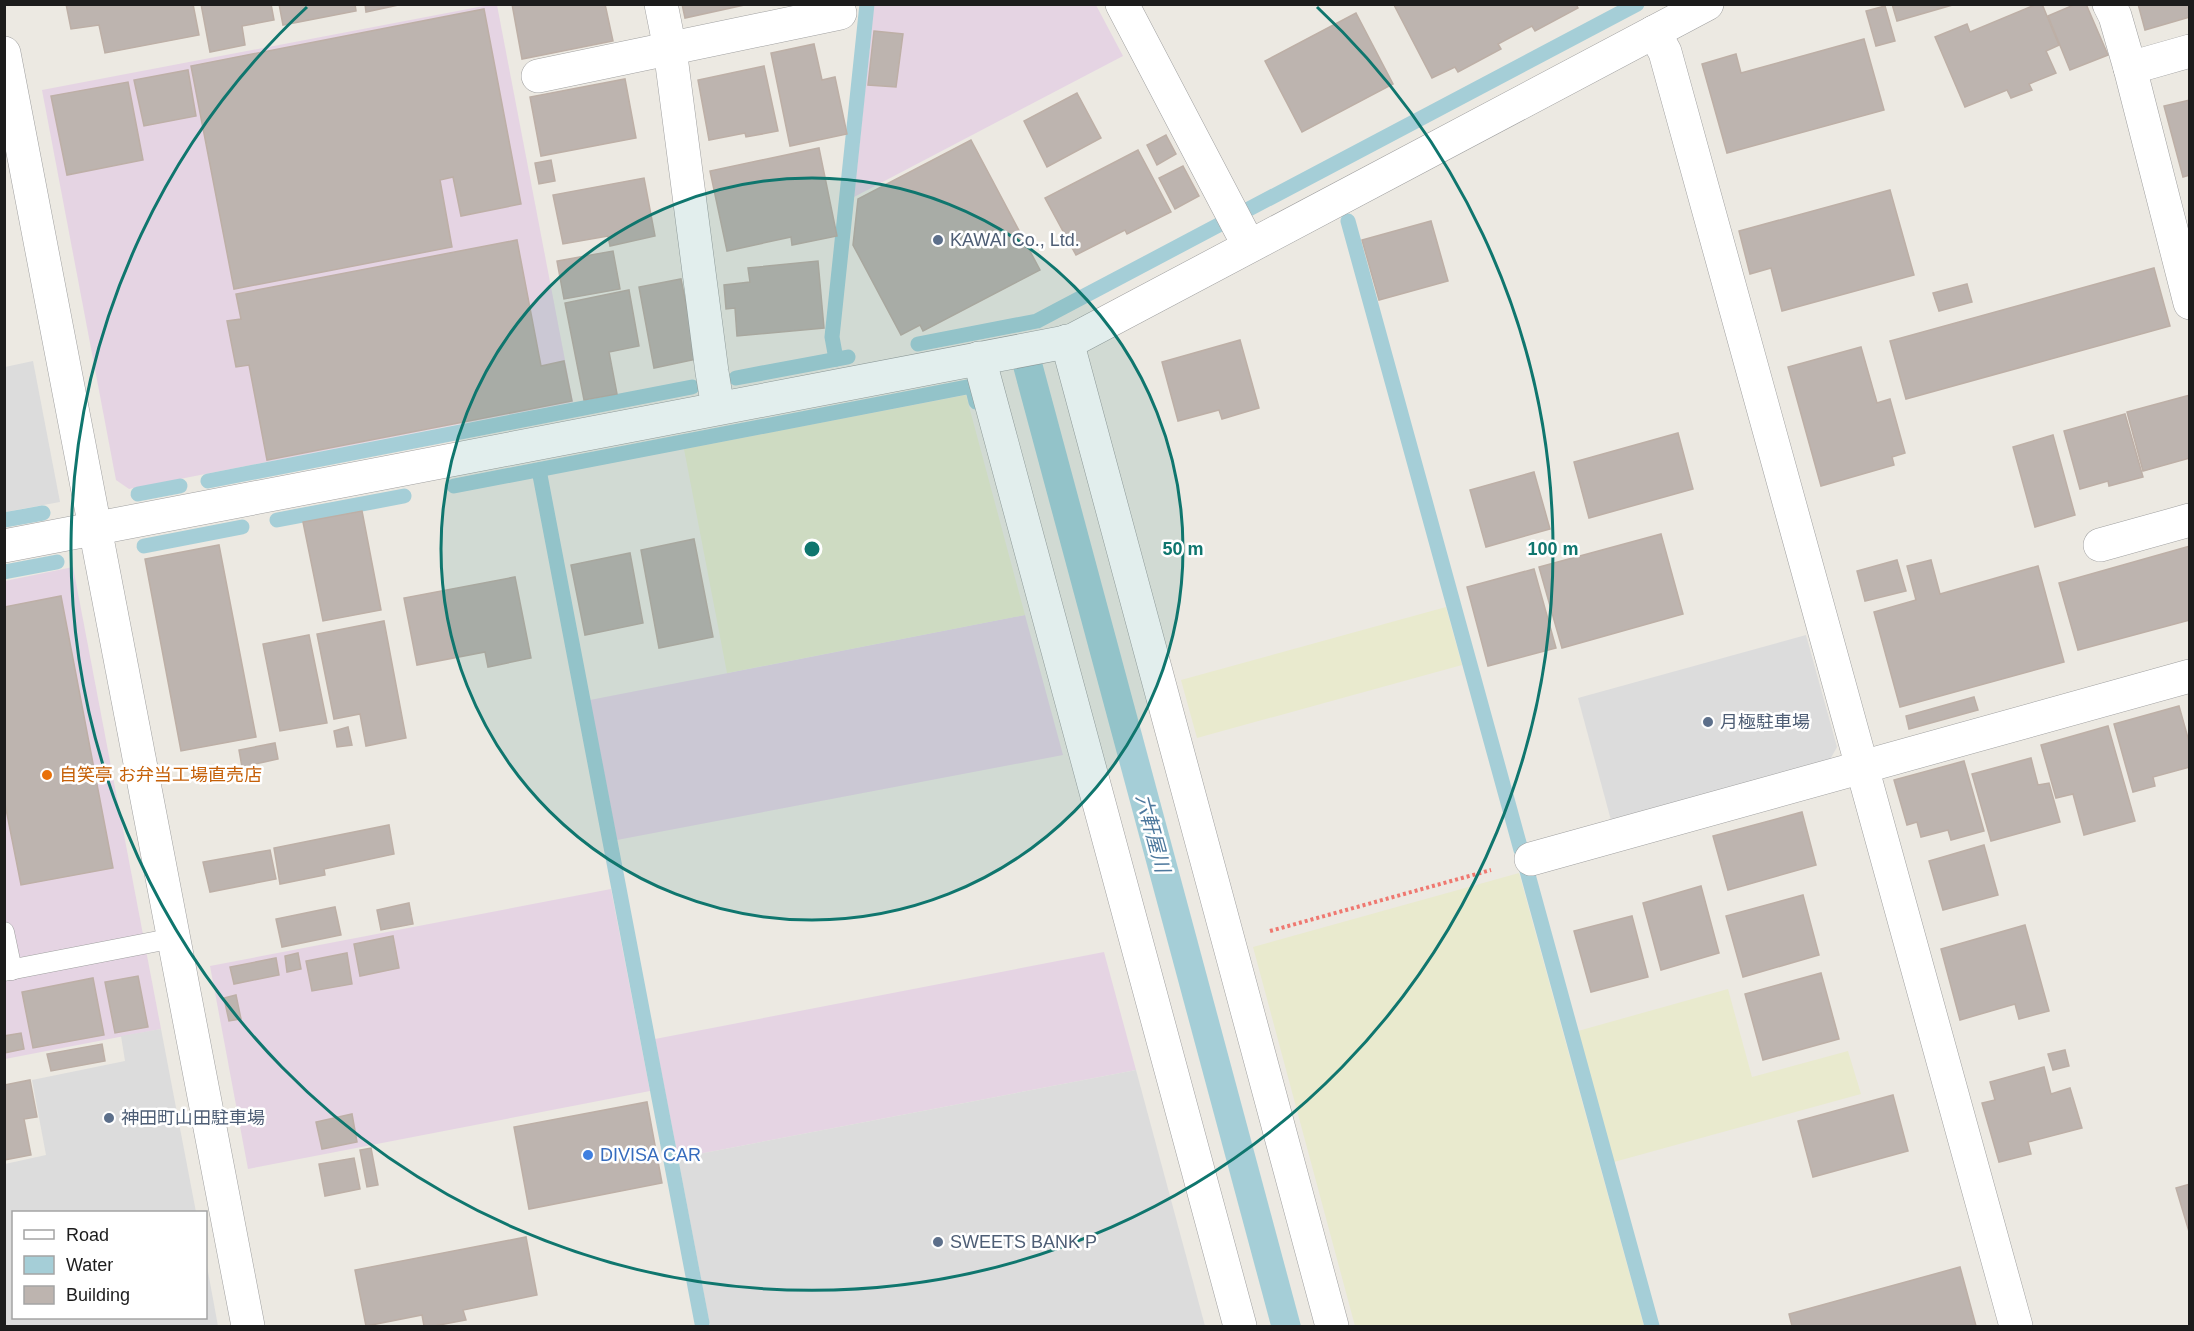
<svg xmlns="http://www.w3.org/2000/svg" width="2194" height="1331" font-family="Helvetica,'Noto Sans JP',sans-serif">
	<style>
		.industrial { fill: #e5d4e3 }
		.farmland { fill: #e9eace }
		.parking { fill: #dcdcdc }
		.water { fill: #a5ced7 }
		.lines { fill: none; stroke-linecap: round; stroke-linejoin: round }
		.stream { stroke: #a5ced7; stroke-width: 15 }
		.building { fill: #bdb4af; stroke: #bdafa6; stroke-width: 1.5 }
		.service-casing { stroke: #a0a0a0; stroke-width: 21 }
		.minor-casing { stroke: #a0a0a0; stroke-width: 34 }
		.tertiary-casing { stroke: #a0a0a0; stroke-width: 34 }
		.path { stroke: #ef7870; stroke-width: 4; stroke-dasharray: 3 3; stroke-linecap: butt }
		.service { stroke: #fff; stroke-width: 20 }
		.minor { stroke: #fff; stroke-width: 33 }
		.tertiary { stroke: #fff; stroke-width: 33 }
		.ring { fill: none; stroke: #0f766e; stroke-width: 3 }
		.service-dot { fill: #5c6f8a; stroke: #fff; stroke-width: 2 }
		.food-dot { fill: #e8710a; stroke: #fff; stroke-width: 2 }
		.shop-dot { fill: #3f7fe0; stroke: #fff; stroke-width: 2 }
		.labels { text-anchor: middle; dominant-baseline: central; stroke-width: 5; stroke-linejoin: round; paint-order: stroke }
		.service-label { font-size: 18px; fill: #4e5e75; stroke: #fff; text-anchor: start }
		.food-label { font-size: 18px; fill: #c56008; stroke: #fff; text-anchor: start }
		.shop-label { font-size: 18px; fill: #366cbe; stroke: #fff; text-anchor: start }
		.water-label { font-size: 20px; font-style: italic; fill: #4d789d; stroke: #fff }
		.centre { fill: #0f766e; stroke: #fff; stroke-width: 3 }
		.ring-label { font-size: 18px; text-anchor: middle; font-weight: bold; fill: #0f766e; stroke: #fff; stroke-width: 5; stroke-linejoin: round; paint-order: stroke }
	</style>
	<rect width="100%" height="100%" fill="#ece9e2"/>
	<g class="industrial">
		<path d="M489 5H497L573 402 129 489 116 480 42 90Z"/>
		<path d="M874 5H1096L1123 56 854 197Z"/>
		<path d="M73 567 161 1029 5 1059V581Z"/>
		<path d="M1025 615 1063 755 617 840 590 700Z"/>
		<path d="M611 889 650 1091 248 1169 210 966Z"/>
		<path d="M1104 952 1136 1070 678 1158 655 1039Z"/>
	</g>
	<g class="farmland">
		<path d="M966 395 1025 615 727 673 684 449Z"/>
		<path d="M1446 607 1462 665 1197 738 1181 680Z"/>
		<path d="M1519 873 1644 1326H1355L1253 947Z"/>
		<path d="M1728 989 1752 1077 1848 1051 1861 1094 1614 1162 1578 1031Z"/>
	</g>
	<g class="parking">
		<path d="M33 361 60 502 5 512V367Z"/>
		<path d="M1806 635 1837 747 1827 765 1612 824 1578 698Z"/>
		<path d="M161 1029 196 1212H14V1318H206V1261L218 1326H5V1164L46 1155 32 1080 125 1061 121 1036Z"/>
		<path d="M1136 1070 1205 1326H710L678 1158Z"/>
	</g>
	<path class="water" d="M1035 336 1301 1326H1271L1006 341Z"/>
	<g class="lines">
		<g class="stream">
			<path d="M1348 221 1521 850"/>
			<path d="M918 344 1037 321 1637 4"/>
			<path d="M836 359 832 337 867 4"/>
			<path d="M736 378 848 357"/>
			<path d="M539 470 702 1323"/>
			<path d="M208 481 692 387"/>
			<path d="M454 486 972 386 976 402"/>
			<path d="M138 494 180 486"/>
			<path d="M4 520 43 513"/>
			<path d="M277 520 404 496"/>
			<path d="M144 546 242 527"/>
			<path d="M4 572 57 562"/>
			<path d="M1527 871 1652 1326"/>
		</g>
	</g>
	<g class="building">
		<path d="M66 4H193L199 35 105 53 99 25 71 29Z"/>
		<path d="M201 4H271L274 20 242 26 245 45 210 52Z"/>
		<path d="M279 4H355L356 11 283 25Z"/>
		<path d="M365 4H403L366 12Z"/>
		<path d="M512 4H605L613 41 522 59Z"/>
		<path d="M682 4H749L685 18Z"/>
		<path d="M1395 4H1576L1578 8 1535 31 1532 26 1498 44 1501 49 1458 72 1455 67 1432 78 1394 5Z"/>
		<path d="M1892 4H1956L1897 21Z"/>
		<path d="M2037 4H2042L2059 45 2046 51 2056 73 2029 84 2032 90 2011 98 2007 90 1965 107 1935 37 1967 24 1970 32Z"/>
		<path d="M2076 4H2086L2108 55 2070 70 2048 16Z"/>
		<path d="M2138 4H2190V17L2145 30Z"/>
		<path d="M1885 6 1895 41 1876 46 1866 11Z"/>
		<path d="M484 9 521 204 461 216 453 177 440 180 452 247 234 289 191 66Z"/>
		<path d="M1356 13 1393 84 1302 132 1265 61Z"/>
		<path d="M874 31 903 34 896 87 868 85Z"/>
		<path d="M1864 39 1884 110 1727 153 1702 64 1736 54 1741 73Z"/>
		<path d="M814 44 822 80 835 77 847 134 790 146 771 53Z"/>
		<path d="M764 66 778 131 746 137 745 133 709 140 698 80Z"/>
		<path d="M188 70 196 116 144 126 134 80Z"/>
		<path d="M625 79 636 138 541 156 530 97Z"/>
		<path d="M128 82 143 160 67 175 51 96Z"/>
		<path d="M1077 93 1101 138 1047 167 1024 121Z"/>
		<path d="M2190 100V175L2183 177 2164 106Z"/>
		<path d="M1166 135 1176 154 1157 165 1147 145Z"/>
		<path d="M971 140 1040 270 923 331 920 325 901 335 853 245 858 199Z"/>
		<path d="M819 148 837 236 792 245 791 237 727 251 710 171Z"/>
		<path d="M1138 150 1171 212 1127 234 1125 230 1076 255 1045 198Z"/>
		<path d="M551 160 555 181 539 184 535 163Z"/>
		<path d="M1183 166 1199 196 1175 209 1159 178Z"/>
		<path d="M644 178 655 236 610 246 608 236 563 244 553 195Z"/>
		<path d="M1890 190 1914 275 1782 311 1771 268 1750 274 1739 231Z"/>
		<path d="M1431 221 1448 281 1379 300 1362 240Z"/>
		<path d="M517 240 541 366 564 361 572 401 267 460 249 365 236 367 227 321 241 319 236 294Z"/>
		<path d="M613 251 620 289 564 299 557 261Z"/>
		<path d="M818 261 824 328 737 336 735 308 726 309 724 285 750 282 748 268Z"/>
		<path d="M2154 268 2170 326 1906 399 1890 341Z"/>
		<path d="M681 279 697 359 654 368 639 287Z"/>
		<path d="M1967 284 1972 302 1939 311 1933 293Z"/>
		<path d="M629 290 639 346 609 352 617 394 584 400 565 303Z"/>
		<path d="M1240 340 1259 408 1222 419 1219 410 1178 421 1162 362Z"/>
		<path d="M1861 347 1877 403 1890 399 1905 453 1892 457 1894 465 1821 486 1788 367Z"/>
		<path d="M2190 395V458L2143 471 2127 412Z"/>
		<path d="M2125 414 2143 477 2109 486 2108 481 2080 489 2064 431Z"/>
		<path d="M1678 433 1693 489 1589 518 1574 462Z"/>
		<path d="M2053 435 2075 515 2035 527 2013 447Z"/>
		<path d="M1534 472 1550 529 1486 547 1470 490Z"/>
		<path d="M362 511 381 610 323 621 303 522Z"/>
		<path d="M1661 534 1683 614 1562 648 1539 567Z"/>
		<path d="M694 539 713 637 659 648 641 550Z"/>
		<path d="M219 545 256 737 181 751 145 559Z"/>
		<path d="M2190 546V620L2078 650 2059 583Z"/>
		<path d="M630 553 643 623 585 635 571 565Z"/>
		<path d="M1897 560 1906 591 1865 601 1857 571Z"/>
		<path d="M1931 560 1940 594 2038 566 2064 662 1900 707 1874 612 1916 600 1907 566Z"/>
		<path d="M1534 569 1556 648 1488 666 1467 587Z"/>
		<path d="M515 577 531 658 488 667 485 652 417 665 404 598Z"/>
		<path d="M61 596 113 868 21 885 4 799V607Z"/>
		<path d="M384 621 406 738 366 746 360 714 334 719 317 634Z"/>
		<path d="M309 635 327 723 280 731 263 644Z"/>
		<path d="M1974 697 1978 710 1909 729 1906 716Z"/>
		<path d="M2179 706 2190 745V767L2153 777 2155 786 2133 792 2114 724Z"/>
		<path d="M2108 726 2135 821 2084 835 2073 794 2056 798 2041 745Z"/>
		<path d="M348 727 352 745 337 747 334 731Z"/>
		<path d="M275 743 278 759 242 767 239 750Z"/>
		<path d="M2031 758 2038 785 2049 783 2060 822 1991 841 1972 774Z"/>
		<path d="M1964 761 1984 831 1951 840 1948 830 1921 837 1917 822 1907 825 1894 780Z"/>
		<path d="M1802 812 1816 865 1728 890 1713 836Z"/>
		<path d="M389 825 394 854 324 869 325 875 280 884 274 848Z"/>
		<path d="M1984 845 1998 895 1943 910 1929 861Z"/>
		<path d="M270 850 276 879 210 892 203 862Z"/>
		<path d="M1701 886 1719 953 1661 970 1643 903Z"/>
		<path d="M1803 895 1819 955 1743 977 1726 916Z"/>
		<path d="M409 903 413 924 381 930 377 910Z"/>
		<path d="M335 907 341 935 282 947 276 919Z"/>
		<path d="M1632 916 1648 977 1591 992 1574 931Z"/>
		<path d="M2025 925 2049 1011 2019 1019 2015 1004 1960 1020 1941 949Z"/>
		<path d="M393 936 399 968 360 976 354 944Z"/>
		<path d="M298 953 301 969 287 972 285 956Z"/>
		<path d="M347 953 352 984 312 991 306 961Z"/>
		<path d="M276 958 279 975 234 984 230 967Z"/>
		<path d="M1821 973 1839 1039 1763 1060 1745 994Z"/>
		<path d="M138 976 148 1027 115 1033 105 982Z"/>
		<path d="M93 978 104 1035 33 1048 22 992Z"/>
		<path d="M236 995 241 1019 229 1021 224 998Z"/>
		<path d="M21 1033 24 1049 4 1053V1036Z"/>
		<path d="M102 1044 105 1061 51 1071 47 1054Z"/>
		<path d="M2065 1050 2069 1066 2053 1070 2048 1054Z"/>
		<path d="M2044 1067 2051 1094 2070 1088 2082 1128 2028 1142 2031 1154 1999 1162 1982 1103 1995 1100 1990 1082Z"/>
		<path d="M30 1080 37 1117 24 1119 31 1155 4 1160V1085Z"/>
		<path d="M1893 1095 1908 1151 1813 1177 1798 1121Z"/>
		<path d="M647 1102 662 1183 529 1209 514 1127Z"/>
		<path d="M352 1114 357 1142 322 1149 316 1122Z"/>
		<path d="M371 1148 378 1185 367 1187 360 1150Z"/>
		<path d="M354 1158 360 1189 325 1196 319 1164Z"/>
		<path d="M2190 1184V1235L2176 1188Z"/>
		<path d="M526 1237 537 1295 463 1310 466 1320 434 1326H424L422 1315 366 1326 355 1270Z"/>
		<path d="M1960 1267 1976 1326H1792L1789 1314Z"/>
	</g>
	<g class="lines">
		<defs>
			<g id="service">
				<path d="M4 932 12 970"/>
				<path d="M4 971 174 938"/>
			</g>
			<g id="minor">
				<path d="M661 4 670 49 712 372 718 408"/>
				<path d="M1122 4 1249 246"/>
				<path d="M2109 4 2115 16 2130 68 2190 303"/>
				<path d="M1654 32 1665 52 2016 1326"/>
				<path d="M2130 68 2190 51"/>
				<path d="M538 76 840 13"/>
				<path d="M1067 341 1332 1326"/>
				<path d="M979 358 1240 1326"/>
				<path d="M2100 545 2190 520"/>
				<path d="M4 546 1071 341 1707 4"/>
				<path d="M1531 859 2190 676"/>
			</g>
			<path id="tertiary" d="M4 53 248 1326"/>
		</defs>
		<use href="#service" class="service-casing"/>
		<use href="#minor" class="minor-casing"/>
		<use href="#tertiary" class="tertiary-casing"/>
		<path class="path" d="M1270 931 1491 870"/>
		<use href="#service" class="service"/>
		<use href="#minor" class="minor"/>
		<use href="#tertiary" class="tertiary"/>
	</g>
	<circle cx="812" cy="549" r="371" fill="#0f766e" fill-opacity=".12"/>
	<g class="ring">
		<circle cx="812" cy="549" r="371"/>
		<path d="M1317 7A741 741 0 1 1 307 7"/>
	</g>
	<g class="service-dot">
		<circle cx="938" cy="240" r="6"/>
		<circle cx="1708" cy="722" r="6"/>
		<circle cx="109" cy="1118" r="6"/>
		<circle cx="938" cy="1242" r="6"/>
	</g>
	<circle class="food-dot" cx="47" cy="775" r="6"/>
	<circle class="shop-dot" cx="588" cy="1155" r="6"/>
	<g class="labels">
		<g class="service-label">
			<text x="950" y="240">KAWAI Co., Ltd.</text>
			<text x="1720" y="722">月極駐車場</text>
			<text x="121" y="1118">神田町山田駐車場</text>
			<text x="950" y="1242">SWEETS BANK P</text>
		</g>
		<g class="food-label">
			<text x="59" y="775">自笑亭 お弁当工場直売店</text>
		</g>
		<g class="shop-label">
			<text x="600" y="1155">DIVISA CAR</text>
		</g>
		<g class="water-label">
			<text transform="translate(1153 833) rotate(75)">六軒屋川</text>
		</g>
	</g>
	<circle cx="812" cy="549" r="9" class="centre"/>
	<g class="ring-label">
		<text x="1183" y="555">50 m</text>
		<text x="1553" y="555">100 m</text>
	</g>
	<rect width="2194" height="1331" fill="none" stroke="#1c1c1c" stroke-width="12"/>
	<rect x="12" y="1211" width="195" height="108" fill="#ffffff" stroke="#a4a4a4" stroke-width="1.5"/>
	<rect x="24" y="1230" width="30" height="9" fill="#ffffff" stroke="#a4a4a4" stroke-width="1.5"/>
	<text x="66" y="1241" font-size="18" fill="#1c1c1c">Road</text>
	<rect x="24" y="1256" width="30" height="18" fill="#a5ced7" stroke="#a4a4a4" stroke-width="1.5"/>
	<text x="66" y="1271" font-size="18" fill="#1c1c1c">Water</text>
	<rect x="24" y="1286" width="30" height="18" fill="#bdb4af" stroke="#a4a4a4" stroke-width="1.5"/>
	<text x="66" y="1301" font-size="18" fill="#1c1c1c">Building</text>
</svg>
